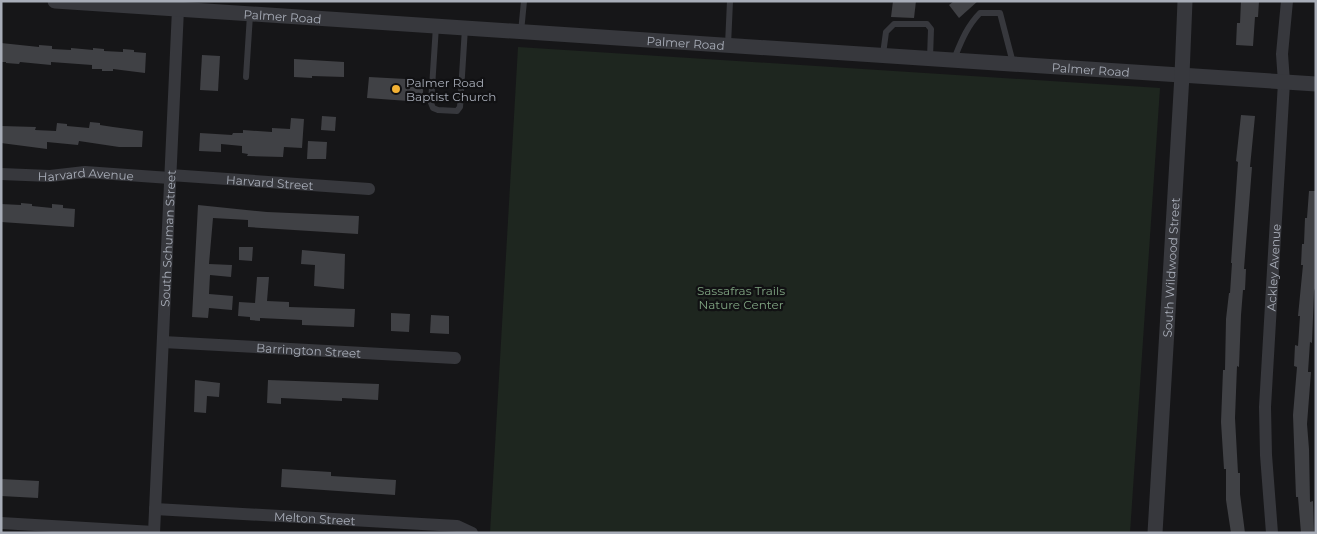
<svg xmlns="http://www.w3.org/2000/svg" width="1317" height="534" font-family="Montserrat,sans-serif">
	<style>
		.green { fill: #1e261f }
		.building { fill: #404145 }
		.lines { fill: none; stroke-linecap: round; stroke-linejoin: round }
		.service { stroke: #37383d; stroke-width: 6 }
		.minor { stroke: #37383d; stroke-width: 12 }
		.tertiary { stroke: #37383d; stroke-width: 15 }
		.poi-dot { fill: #f2b134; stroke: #111113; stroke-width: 2 }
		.labels { text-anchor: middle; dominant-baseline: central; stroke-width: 4.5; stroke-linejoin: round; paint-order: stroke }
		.street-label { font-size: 12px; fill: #a8adb8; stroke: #111113 }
		.poi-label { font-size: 12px; fill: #a8adb8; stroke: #111113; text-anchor: start }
		.park-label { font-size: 12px; fill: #7fa381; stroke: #111113 }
	</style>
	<rect width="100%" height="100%" fill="#161618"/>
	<path class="green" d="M518 47 1160 88 1130 533H490Z"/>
	<g class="building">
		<path d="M893 1H916L914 18 891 17Z"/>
		<path d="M954 1H978L959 18 949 5Z"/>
		<path d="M1241 1H1259L1258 17H1255L1253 46 1236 45 1237 23H1240Z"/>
		<path d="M1 43 39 47V45L52 46V49L71 50V48L93 50V48L104 49V51L123 52V49L134 50V52L146 53 145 73 113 69V71H102V69H92V65L51 62V65L20 62 19 64 6 63V62H1Z"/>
		<path d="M202 55 220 56 218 91 200 90Z"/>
		<path d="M294 59 344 62V77L312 76V78L294 77Z"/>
		<path d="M369 77 424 80 422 102 367 98Z"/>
		<path d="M1241 115 1255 116 1250 167H1252L1244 269H1246L1245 290H1243L1241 315 1239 367 1237 366 1235 418 1238 473H1240V494L1245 533H1231L1226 500V469H1224L1221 422 1223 370H1225L1226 319 1229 293H1230L1232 263H1231L1238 162 1236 161Z"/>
		<path d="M322 116 336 117 335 131 321 130Z"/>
		<path d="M291 118 304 119 302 148 284 147 283 157 247 156 248 154 242 153V146L221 144V152L199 151 200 133 232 135 233 133H243V130L272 132V128L290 129Z"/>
		<path d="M90 122 100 123V125L113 127 143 131 142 147H119L79 141 78 145 47 142V149L1 143V126L36 127 35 130 56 131 57 123 67 124V126L89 128Z"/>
		<path d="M308 141 327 142 326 159H307Z"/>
		<path d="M1309 191H1316V286L1314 291 1312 343 1310 342 1308 372H1311L1307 424 1309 449 1310 502 1313 501 1314 533H1301L1298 497H1296L1293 415 1297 367 1294 366 1295 345 1298 346 1300 316H1298L1303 265H1301L1302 244H1304L1305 218H1307Z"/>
		<path d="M21 203 32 204V206L52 208V204L63 205V208L75 209 74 227 1 222V204L21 205Z"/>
		<path d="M198 205 267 212 359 216 358 234 248 227V220L213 218 209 264 232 265 231 277 210 275 209 294 233 296 232 310 209 308 208 318 192 317Z"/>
		<path d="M239 247H253L252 261 239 260Z"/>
		<path d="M302 250 345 254 344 289 314 286 315 265 301 264Z"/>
		<path d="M257 277H269L267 301 289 302V307L355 309 354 327 302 325V320L260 318V321L250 320V317L238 316 239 302 255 303Z"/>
		<path d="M391 313 410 314 409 332 391 331Z"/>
		<path d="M431 315 449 316V334L430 333Z"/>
		<path d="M195 380 220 383 219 397 207 396 206 413 194 412Z"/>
		<path d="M268 380 379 384 378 400 342 398V401L281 398V404L267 403Z"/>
		<path d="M282 469 331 472V476L396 480 395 495 281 487Z"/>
		<path d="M1 479 39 481 38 498 1 496Z"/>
	</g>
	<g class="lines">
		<g class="service">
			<path d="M436 26 431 103 433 108 438 110 457 111 460 107 465 28"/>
			<path d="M521 32 524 1"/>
			<path d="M728 45 730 1"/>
			<path d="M883 54 886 32 894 24H927L931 29 930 58"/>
			<path d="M954 59C961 42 967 26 980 13H1000L1013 63"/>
			<path d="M246 77 250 15"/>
		</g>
		<g class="minor">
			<path id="s1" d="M1 174 50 176 85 172 170 178"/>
			<path id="s2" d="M170 175 369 189"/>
			<path id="s3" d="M163 342 455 358"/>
			<path id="s4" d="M155 509 457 526 472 533"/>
			<path d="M1 523 154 532"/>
			<path id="s5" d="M154 533 178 9"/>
			<path id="s6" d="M1272 533 1266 455 1265 407 1284 82 1282 54 1287 1"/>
		</g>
		<g class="tertiary">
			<path id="s7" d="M55 1 1316 84"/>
			<path id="s8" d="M1155 533 1182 75 1185 1"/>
		</g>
	</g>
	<circle class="poi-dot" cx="396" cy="89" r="5"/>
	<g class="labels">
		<g class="street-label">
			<text stroke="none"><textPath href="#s7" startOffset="228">Palmer Road</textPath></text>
			<text stroke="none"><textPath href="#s7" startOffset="632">Palmer Road</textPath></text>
			<text stroke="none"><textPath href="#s7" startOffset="1038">Palmer Road</textPath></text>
			<text stroke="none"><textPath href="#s1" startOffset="85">Harvard Avenue</textPath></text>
			<text stroke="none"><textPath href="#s2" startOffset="100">Harvard Street</textPath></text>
			<text stroke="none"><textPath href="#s5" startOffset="295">South Schuman Street</textPath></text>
			<text stroke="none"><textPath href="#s8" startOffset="266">South Wildwood Street</textPath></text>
			<text stroke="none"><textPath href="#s6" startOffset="266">Ackley Avenue</textPath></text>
			<text stroke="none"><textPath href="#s3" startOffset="146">Barrington Street</textPath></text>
			<text stroke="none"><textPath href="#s4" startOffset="160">Melton Street</textPath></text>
		</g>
		<g class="poi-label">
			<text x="406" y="82">Palmer Road<tspan x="406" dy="14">Baptist Church</tspan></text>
		</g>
		<g class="park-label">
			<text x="741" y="290">Sassafras Trails<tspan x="741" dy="14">Nature Center</tspan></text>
		</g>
	</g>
	<rect width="1317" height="534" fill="none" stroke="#a8adb8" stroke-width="5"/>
</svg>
